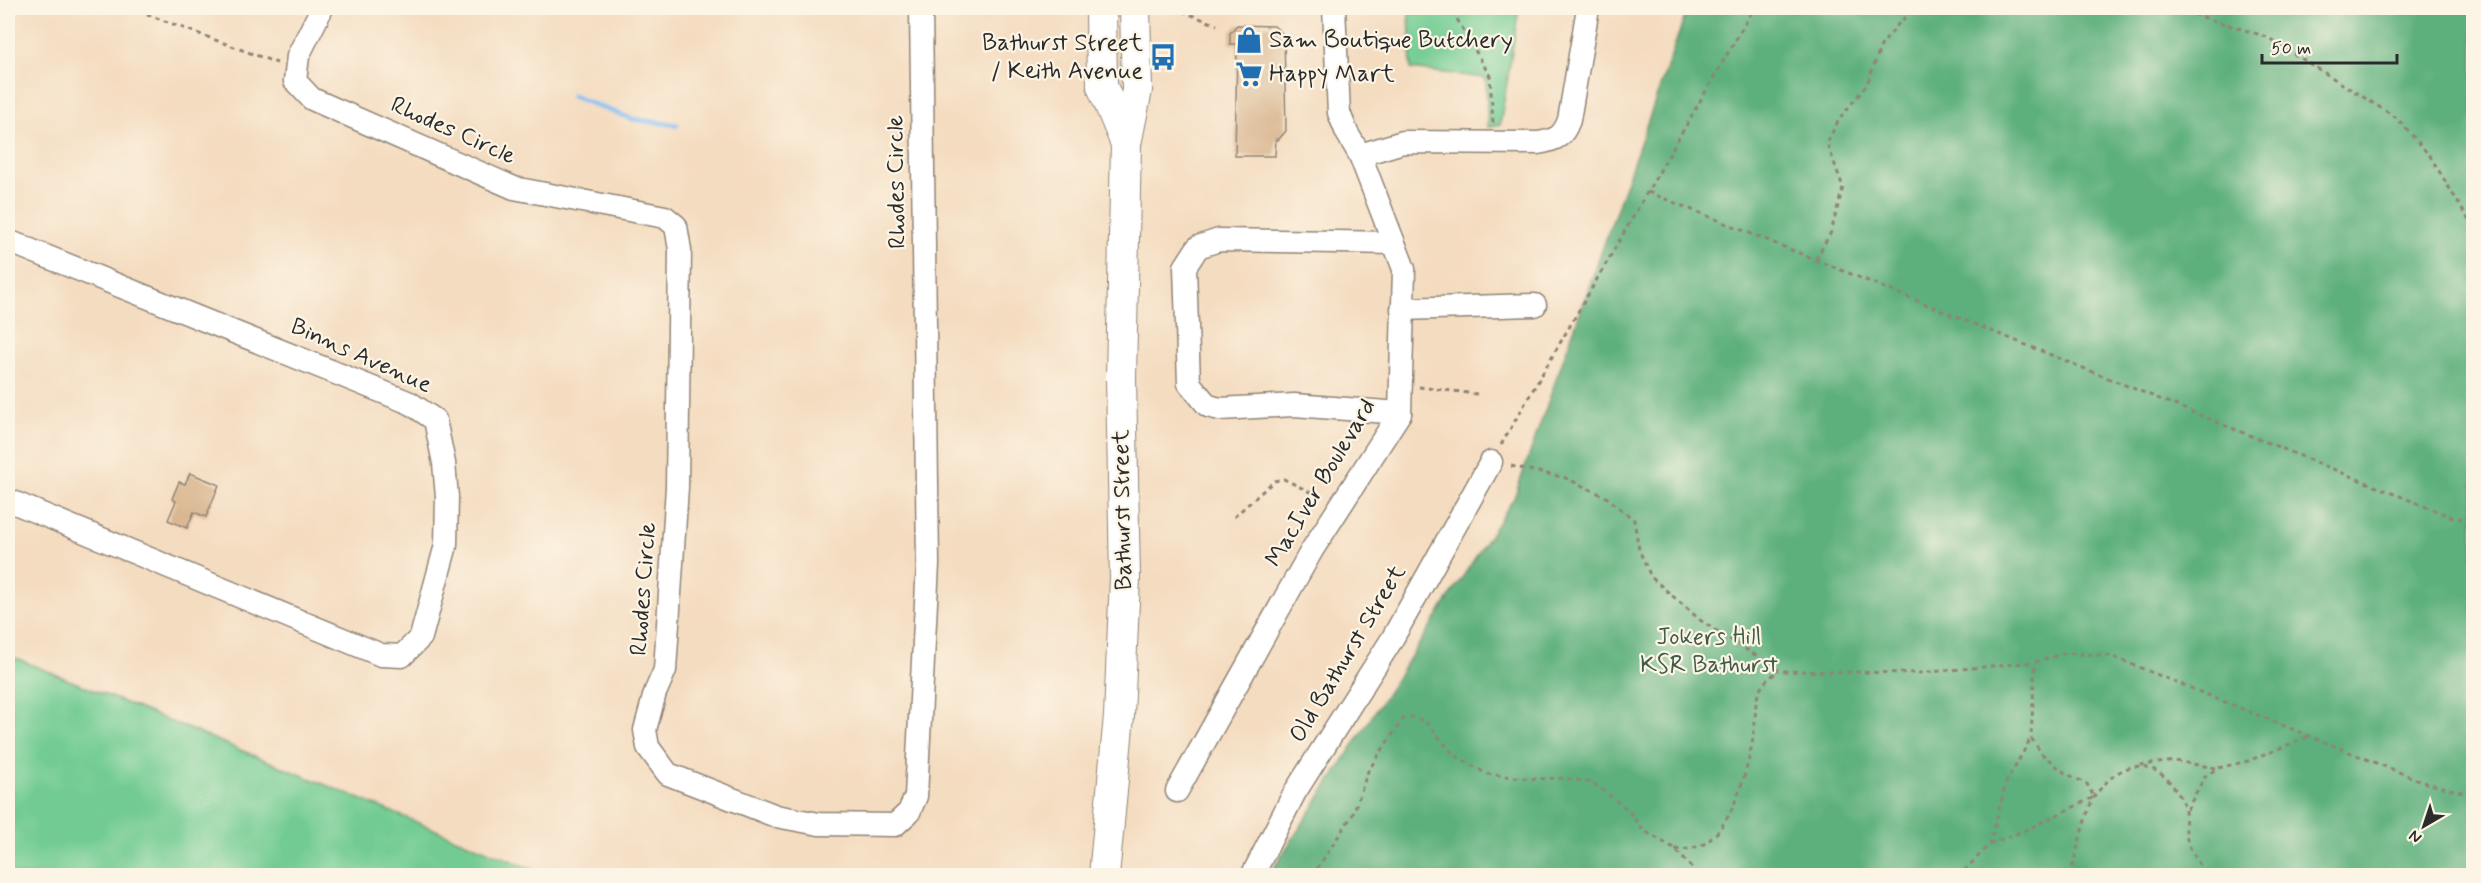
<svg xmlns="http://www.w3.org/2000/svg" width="2481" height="883" font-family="Mynerve,sans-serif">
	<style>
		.green { fill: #72cc92; stroke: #4e7c5e; stroke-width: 1.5 }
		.forest { fill: #5db07c; stroke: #446e54; stroke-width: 1.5 }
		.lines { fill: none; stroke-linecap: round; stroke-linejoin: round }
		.stream { stroke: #81bdf4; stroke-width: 5 }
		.building { fill: #d9b690 }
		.minor-casing { stroke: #908476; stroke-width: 25 }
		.major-casing { stroke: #908476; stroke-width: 32 }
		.path { stroke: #908476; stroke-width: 3; stroke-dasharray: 4.5 4.5; stroke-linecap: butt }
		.minor { stroke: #fff; stroke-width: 22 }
		.major { stroke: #fff; stroke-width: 30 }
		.labels { text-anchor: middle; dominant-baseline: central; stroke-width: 4.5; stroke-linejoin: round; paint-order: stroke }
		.poi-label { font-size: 24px; fill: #2b2b2b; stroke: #fcf5e5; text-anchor: start }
		.street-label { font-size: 24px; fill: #2b2b2b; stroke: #fcf5e5 }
		.park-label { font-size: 24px; fill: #405b4a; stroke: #fcf5e5 }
	</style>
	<rect width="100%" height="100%" fill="#fcf5e5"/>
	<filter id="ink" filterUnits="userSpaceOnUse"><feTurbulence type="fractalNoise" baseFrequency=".0167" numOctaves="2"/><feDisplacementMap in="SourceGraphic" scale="12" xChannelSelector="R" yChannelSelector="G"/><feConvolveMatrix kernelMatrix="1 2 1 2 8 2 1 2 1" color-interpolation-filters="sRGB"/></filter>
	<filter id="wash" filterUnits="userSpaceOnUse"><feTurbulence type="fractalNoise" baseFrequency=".008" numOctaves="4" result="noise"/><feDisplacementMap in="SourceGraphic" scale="24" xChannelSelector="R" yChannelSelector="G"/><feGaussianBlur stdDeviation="1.35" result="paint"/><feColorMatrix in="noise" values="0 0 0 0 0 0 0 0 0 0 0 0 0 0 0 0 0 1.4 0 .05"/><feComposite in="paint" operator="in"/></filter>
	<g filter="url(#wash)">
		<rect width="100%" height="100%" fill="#f4dcc0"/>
		<g class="green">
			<path d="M1409 8H1519L1500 125 1488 127 1486 78 1411 69Z"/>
			<path d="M8 655 546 875H8Z"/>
		</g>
		<path class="forest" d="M1688 8H2473V875H1269L1514 498Z"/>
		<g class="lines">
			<path class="stream" d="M572 96 632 119 677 125"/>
		</g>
		<g id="blocks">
			<g class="building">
				<path d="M1237 25 1274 26 1284 35 1286 131 1278 140 1276 139 1275 156H1235L1237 44H1230V33Z"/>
				<path d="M190 473 219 485 206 517 194 512 187 528 168 520 176 501 172 499 179 482 185 484Z"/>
			</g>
		</g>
	</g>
	<g filter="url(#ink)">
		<use href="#blocks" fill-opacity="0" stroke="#908476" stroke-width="1.5"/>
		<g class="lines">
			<defs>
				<g id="minor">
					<path d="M322 8 298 56 295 81 312 99 514 188 665 217 676 226 680 250 677 487 665 670 655 693 645 730 648 747 668 774 776 816 819 824 895 825 909 812 916 796 928 564 921 8"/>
					<path d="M1360 155 1403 142 1538 143C1556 140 1563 137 1569 120L1588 8"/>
					<path d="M8 241 410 403 435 420 444 463 447 497 446 545 421 637 402 656 381 655 8 500"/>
					<path d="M1394 243 1219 240 1198 247 1185 267 1189 383 1208 406 1220 409 1294 405 1400 413"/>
					<path d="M1402 309 1535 305"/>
					<path d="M1177 791 1312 550 1400 413 1404 269 1360 155 1347 133 1339 113 1334 8"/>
					<path d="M1252 876 1295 792 1391 641 1491 462"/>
				</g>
				<g id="major">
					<path d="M1101 8 1102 86 1126 144"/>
					<path d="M1104 876 1119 716 1125 578 1121 378 1126 144 1137 90 1135 8"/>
				</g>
			</defs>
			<use href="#minor" class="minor-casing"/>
			<use href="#major" class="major-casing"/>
			<g class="path">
				<path d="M130 8 277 63"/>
				<path d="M1174 8 1217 25"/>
				<path d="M2187 8 2196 15 2267 37 2397 118 2430 156 2474 229"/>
				<path d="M1457 19 1490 76 1493 123"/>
				<path d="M1648 192 2449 516 2474 522"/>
				<path d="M1816 259 1831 232 1843 187 1827 143 1838 121 1867 84 1881 46 1899 23 1916 8"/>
				<path d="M1419 387 1477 394"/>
				<path d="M1501 445 1754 8"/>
				<path d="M1511 466 1566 478 1606 497 1634 520 1639 550 1651 577 1700 620 1780 671 1919 673 2035 662"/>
				<path d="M1234 517 1274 481 1284 479 1322 498"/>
				<path d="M2140 765 2175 761 2216 768"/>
				<path d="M2187 810 2205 776 2218 768 2248 761 2308 737"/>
				<path d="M1990 844 2028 829 2094 797 2087 784 2065 773 2043 755 2031 738 2035 662 2065 653 2111 656 2426 783 2474 795"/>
				<path d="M1675 849C1685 850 1692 849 1702 845 1733 829 1750 763 1754 731 1756 718 1754 701 1760 690 1764 681 1771 676 1779 671"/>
				<path d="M1312 876 1353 814 1368 771 1403 719 1414 717 1426 722 1454 755 1487 774 1533 779 1564 778 1593 783 1627 809 1643 830 1675 849 1699 876"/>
				<path d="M1957 876 1963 872 1990 844 2006 783 2031 738"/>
				<path d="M2070 876C2075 859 2086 808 2095 796 2122 757 2156 755 2181 798 2188 812 2184 824 2187 839 2190 851 2200 864 2206 876"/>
			</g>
			<use href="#minor" class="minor"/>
			<use href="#major" class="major"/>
		</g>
	</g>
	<defs>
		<symbol id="shop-bare" viewBox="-9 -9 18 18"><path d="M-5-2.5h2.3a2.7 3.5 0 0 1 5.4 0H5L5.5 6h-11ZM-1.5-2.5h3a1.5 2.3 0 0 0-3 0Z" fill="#1f6fb2" stroke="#fcf5e5" stroke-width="2.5" paint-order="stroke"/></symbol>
		<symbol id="bus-bare" viewBox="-9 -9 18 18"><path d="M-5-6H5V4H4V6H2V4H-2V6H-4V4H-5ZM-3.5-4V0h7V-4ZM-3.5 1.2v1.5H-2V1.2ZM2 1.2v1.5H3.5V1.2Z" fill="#1f6fb2" stroke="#fcf5e5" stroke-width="2.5" paint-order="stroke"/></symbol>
		<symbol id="supermarket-bare" viewBox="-9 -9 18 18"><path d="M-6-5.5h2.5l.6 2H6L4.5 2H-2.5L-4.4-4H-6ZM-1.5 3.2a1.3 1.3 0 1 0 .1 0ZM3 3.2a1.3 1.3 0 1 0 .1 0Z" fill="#1f6fb2" stroke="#fcf5e5" stroke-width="2.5" paint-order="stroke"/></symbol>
	</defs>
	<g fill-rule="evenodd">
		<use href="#shop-bare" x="1230" y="21" width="38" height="38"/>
		<use href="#bus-bare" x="1144" y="38" width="38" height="38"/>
		<use href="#supermarket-bare" x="1230" y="55" width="38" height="38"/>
	</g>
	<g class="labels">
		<g class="poi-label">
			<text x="1269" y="40">Sam Boutique Butchery</text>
			<text x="1143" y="43" text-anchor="end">Bathurst Street<tspan x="1143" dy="28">/ Keith Avenue</tspan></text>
			<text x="1269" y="74">Happy Mart</text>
		</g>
		<g class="street-label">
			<text transform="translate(453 131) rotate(24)">Rhodes Circle</text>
			<text transform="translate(897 182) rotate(-91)">Rhodes Circle</text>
			<text transform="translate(361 356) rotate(24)">Binns Avenue</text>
			<text transform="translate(1321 483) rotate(-59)">MacIver Boulevard</text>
			<text transform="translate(1123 510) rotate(-91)">Bathurst Street</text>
			<text transform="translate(644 589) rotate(-86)">Rhodes Circle</text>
			<text transform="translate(1348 654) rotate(-59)">Old Bathurst Street</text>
		</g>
		<g class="park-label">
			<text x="1709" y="637">Jokers Hill<tspan x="1709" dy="28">KSR Bathurst</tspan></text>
		</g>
	</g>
	<rect width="2481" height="883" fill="none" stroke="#fcf5e5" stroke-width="30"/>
	<g transform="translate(2424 826) rotate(219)" stroke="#fcf5e5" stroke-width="4.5" paint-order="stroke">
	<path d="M0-4.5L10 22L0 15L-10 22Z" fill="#2b2b2b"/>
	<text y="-9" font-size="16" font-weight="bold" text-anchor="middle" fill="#2b2b2b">N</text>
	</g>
	<path d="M2262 54v9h135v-9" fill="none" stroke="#2b2b2b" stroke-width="3"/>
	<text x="2271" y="54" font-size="18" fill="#2b2b2b" stroke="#fcf5e5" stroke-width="4.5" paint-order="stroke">50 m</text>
</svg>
